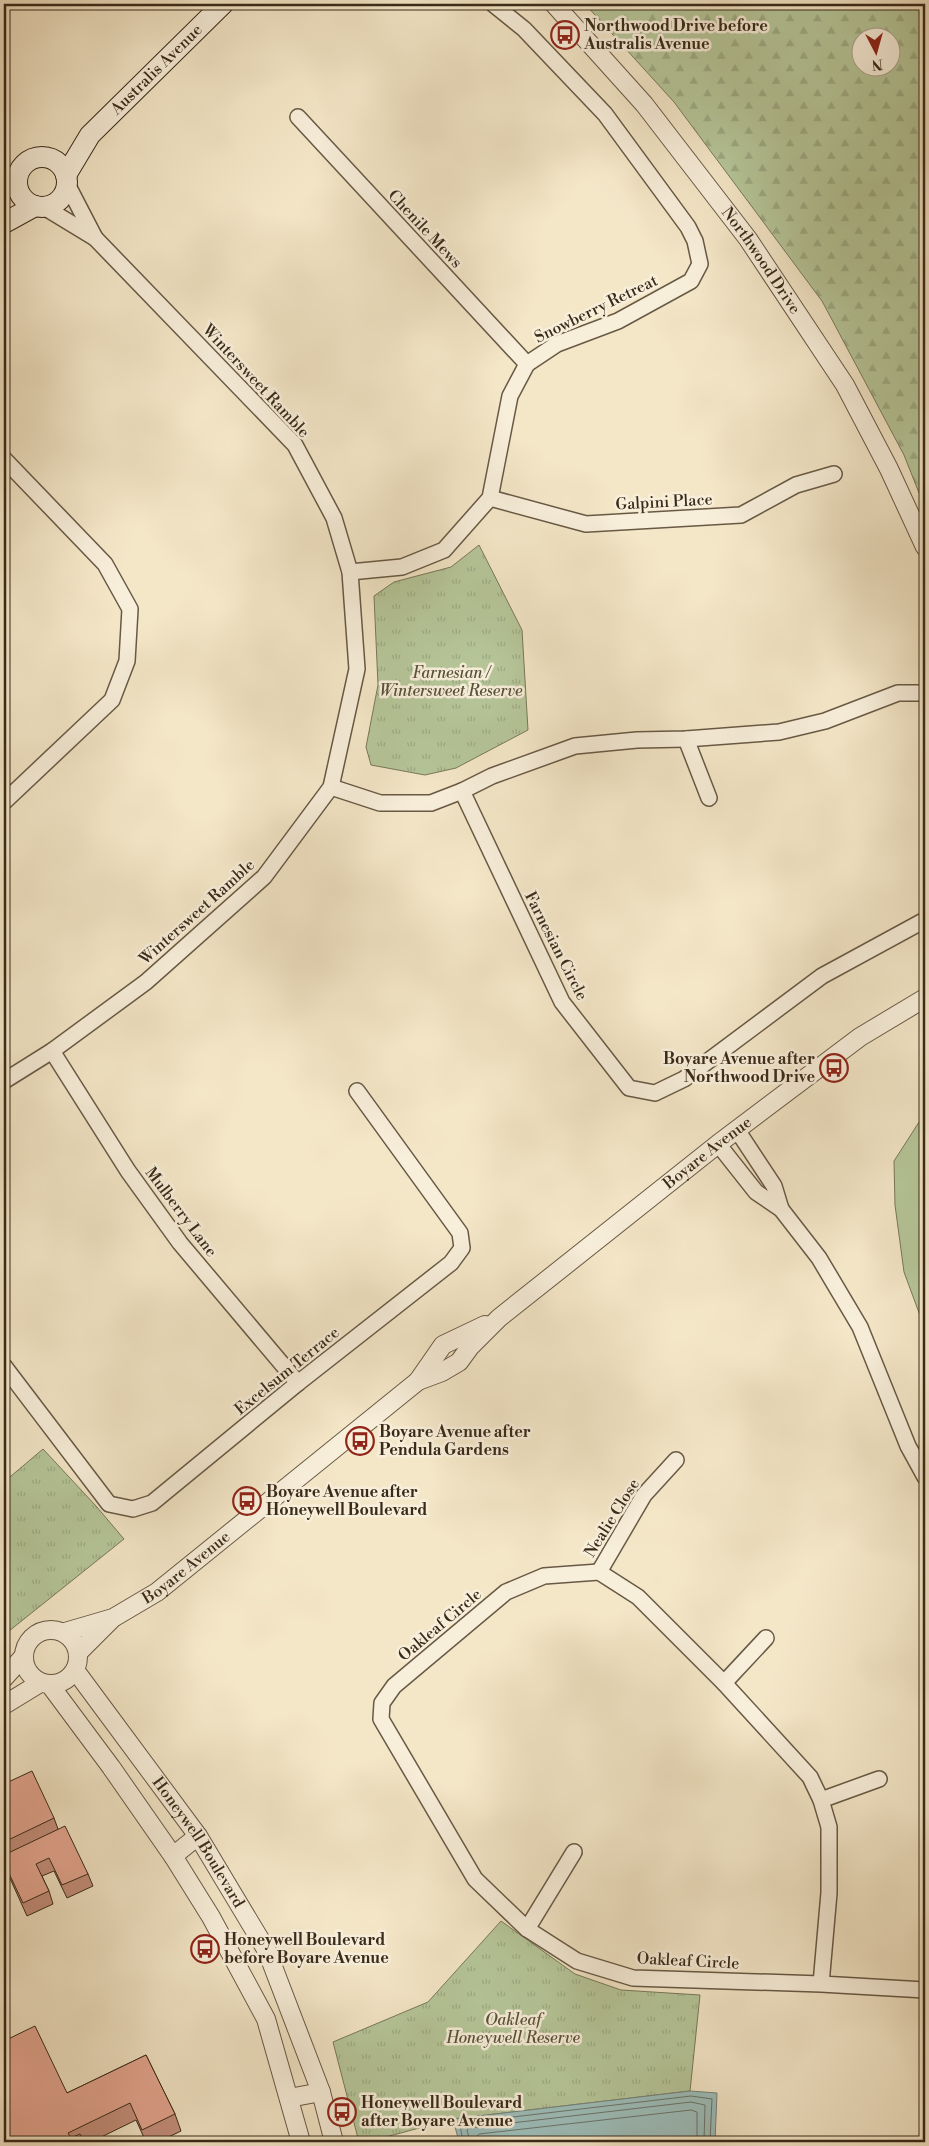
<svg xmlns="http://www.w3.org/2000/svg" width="929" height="2146" font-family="'Libre Bodoni',serif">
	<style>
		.grass { fill: url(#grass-tufts); stroke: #78785a }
		.forest { fill: url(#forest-firs); stroke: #78785a; fill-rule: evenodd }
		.pitch { fill: #b6c79a; stroke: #78785a }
		.water { fill: #9dbfbc; stroke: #75837b }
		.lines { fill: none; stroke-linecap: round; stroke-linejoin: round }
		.shore { stroke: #6b746a; stroke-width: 1 }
		.minor-casing { stroke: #685945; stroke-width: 18 }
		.tertiary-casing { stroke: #685945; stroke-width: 20 }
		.secondary-casing { stroke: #392a19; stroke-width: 22 }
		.minor { stroke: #f8efdb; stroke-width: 15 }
		.tertiary { stroke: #f8efdb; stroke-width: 18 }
		.secondary { stroke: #f8efdb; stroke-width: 20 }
		.wall { fill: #c5907e; stroke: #392a19 }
		.building { fill: #e5a792; stroke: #392a19 }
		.labels { text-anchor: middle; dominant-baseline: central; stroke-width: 5; stroke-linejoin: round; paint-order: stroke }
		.poi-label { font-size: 16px; font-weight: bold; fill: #392a19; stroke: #f8efdb; text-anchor: start }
		.street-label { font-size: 16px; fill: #392a19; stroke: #f8efdb }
		.park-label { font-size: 16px; font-style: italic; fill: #585139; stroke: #f8efdb }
	</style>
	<defs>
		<pattern id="grass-tufts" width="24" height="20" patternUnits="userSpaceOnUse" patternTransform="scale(1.25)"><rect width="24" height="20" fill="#b6c79a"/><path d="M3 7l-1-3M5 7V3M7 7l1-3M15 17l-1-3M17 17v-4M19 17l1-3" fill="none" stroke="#9dab84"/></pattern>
		<pattern id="forest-firs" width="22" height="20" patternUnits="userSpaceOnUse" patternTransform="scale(1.25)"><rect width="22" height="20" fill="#b6c79a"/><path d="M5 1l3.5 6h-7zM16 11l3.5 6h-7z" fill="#9dab84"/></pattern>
	</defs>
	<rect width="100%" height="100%" fill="#f4e7c8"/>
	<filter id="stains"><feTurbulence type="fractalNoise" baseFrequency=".004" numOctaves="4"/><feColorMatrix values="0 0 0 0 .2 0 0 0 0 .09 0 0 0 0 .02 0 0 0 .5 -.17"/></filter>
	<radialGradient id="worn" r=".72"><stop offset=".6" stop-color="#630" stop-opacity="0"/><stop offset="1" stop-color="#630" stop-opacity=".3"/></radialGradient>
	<g class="grass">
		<path d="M479 545 522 630 528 730 456 768 425 775 371 765 366 747 378 685 374 596 394 582 451 567Z"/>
		<path d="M43 1449 96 1506 124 1539 4 1635V1482Z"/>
		<path d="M501 1921 575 1974 621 1990 700 1995 690 2091 453 2119 367 2142H359L333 2042 428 2002Z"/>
	</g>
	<path class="forest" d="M585 4H925V508L904 455 822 301 674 102ZM862 38H892V68H862Z"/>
	<path class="pitch" d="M925 1116V1329L904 1272 895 1205 894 1161 921 1119Z"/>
	<path class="water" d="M690 2091 717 2093 715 2142H459L453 2119Z"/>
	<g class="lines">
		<g class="shore">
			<path d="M463 2142 460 2125 462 2123 691 2096 712 2099 710 2142"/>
			<path d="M470 2142 467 2130 469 2128 691 2102 705 2105 704 2142"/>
			<path d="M477 2142V2136L479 2134 691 2110 697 2112V2142"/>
		</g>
		<defs>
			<g id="minor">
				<path d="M298 117 527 364"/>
				<path d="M67 184 95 238"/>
				<path d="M4 459 105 564 130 609 127 661 112 700 4 802"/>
				<path d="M490 498 586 524 741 515 796 485 834 474"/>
				<path d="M350 572 402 567 444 550 490 498 510 396 527 364 557 344 618 321 691 281 700 264 695 241 688 227 605 114 524 29 493 4"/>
				<path d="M686 739 709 798"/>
				<path d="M331 787 380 803H431L462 791 492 776 575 746 637 740 686 739 779 732 825 721 898 693H925"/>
				<path d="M462 791 562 1002 629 1088 655 1093 684 1079 822 976 925 920"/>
				<path d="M52 1051 128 1171 180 1243 298 1383"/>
				<path d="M4 1081 52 1051 146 982 264 877 331 787 357 669 350 572 334 518 295 445 95 238 44 207"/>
				<path d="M737 1130 774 1186 781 1209"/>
				<path d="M718 1144 756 1192 781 1209 819 1258 860 1327 908 1446 925 1477"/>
				<path d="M4 1366 109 1504 133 1509 152 1503 298 1383 451 1263 462 1248 460 1233 357 1091"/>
				<path d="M599 1572 644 1495 676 1460"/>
				<path d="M724 1683 766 1638"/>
				<path d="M821 1800 879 1779"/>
				<path d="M527 1929 574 1852"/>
				<path d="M821 1984 829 1893V1827L821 1800 810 1777 724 1683 638 1597 599 1572 544 1576 506 1592 394 1686 382 1703 381 1719 475 1879 527 1929 577 1961 633 1978 821 1984 925 1990"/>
			</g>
			<g id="tertiary">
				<path id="s1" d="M554 4 644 104 748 239 845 385 889 469 925 547"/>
				<path id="s2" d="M418 1381 442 1372 459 1362 470 1347 499 1318 718 1144 860 1037 925 998"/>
				<circle cx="51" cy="1657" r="27"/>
				<path id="s3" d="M65 1632 113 1618 157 1592 418 1381 443 1345 485 1325"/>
				<path d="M78 1653 111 1620"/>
				<path id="s4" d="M75 1670 198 1836 267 1951 321 2092 334 2142"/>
				<path d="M4 1678 23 1657"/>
				<path d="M50 1685 111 1767 173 1856 211 1917 266 2019 301 2142"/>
				<path d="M4 1705 40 1683"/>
				<path d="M173 1856 198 1836"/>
				<path d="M289 2098 321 2092"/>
			</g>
			<g id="secondary">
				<circle cx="42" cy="182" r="25"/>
				<path id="s5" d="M66 175 90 135 223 4"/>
				<path d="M4 223 35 206"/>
			</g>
		</defs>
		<use href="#minor" class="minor-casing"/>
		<use href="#tertiary" class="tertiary-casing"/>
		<use href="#secondary" class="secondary-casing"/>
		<use href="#minor" class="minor"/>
		<use href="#tertiary" class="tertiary"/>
		<use href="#secondary" class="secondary"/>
	</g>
	<g class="wall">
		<path d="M4 1784 54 1818 58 1829 88 1874 93 1886 67 1898 54 1871 42 1876 49 1891 53 1904 27 1916 4 1865Z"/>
		<path d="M146 2055 175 2114 181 2131 158 2142H146L136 2120 91 2142H4L67 2093Z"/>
	</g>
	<g class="building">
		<path d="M32 1771 54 1818 4 1842V1784Z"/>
		<path d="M65 1826 88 1874 62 1885 49 1858 36 1864 49 1891 23 1903 4 1863V1855Z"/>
		<path d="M35 2026 67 2093 146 2055 175 2114 142 2130 130 2103 68 2133 71 2138 80 2134 84 2142H4V2041Z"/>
	</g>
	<defs>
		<symbol id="bus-ring" viewBox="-11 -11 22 22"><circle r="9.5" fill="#f8efdb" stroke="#8f2418" stroke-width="1.5"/><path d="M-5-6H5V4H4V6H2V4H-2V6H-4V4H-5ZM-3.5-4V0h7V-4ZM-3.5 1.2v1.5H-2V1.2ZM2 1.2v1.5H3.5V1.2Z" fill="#8f2418"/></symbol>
	</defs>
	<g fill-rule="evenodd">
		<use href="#bus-ring" x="549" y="19" width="32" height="32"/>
		<use href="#bus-ring" x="818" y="1052" width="32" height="32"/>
		<use href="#bus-ring" x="344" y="1425" width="32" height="32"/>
		<use href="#bus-ring" x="231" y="1485" width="32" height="32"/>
		<use href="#bus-ring" x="189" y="1933" width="32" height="32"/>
		<use href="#bus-ring" x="326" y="2096" width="32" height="32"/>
	</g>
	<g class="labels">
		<g class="poi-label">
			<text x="584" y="26">Northwood Drive before<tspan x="584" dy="18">Australis Avenue</tspan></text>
			<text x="815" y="1059" text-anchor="end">Boyare Avenue after<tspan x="815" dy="18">Northwood Drive</tspan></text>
			<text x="379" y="1432">Boyare Avenue after<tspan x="379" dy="18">Pendula Gardens</tspan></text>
			<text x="266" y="1492">Boyare Avenue after<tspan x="266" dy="18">Honeywell Boulevard</tspan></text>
			<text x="224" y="1940">Honeywell Boulevard<tspan x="224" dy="18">before Boyare Avenue</tspan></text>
			<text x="361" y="2103">Honeywell Boulevard<tspan x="361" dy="18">after Boyare Avenue</tspan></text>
		</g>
		<g class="street-label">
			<text stroke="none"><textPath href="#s5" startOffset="140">Australis Avenue</textPath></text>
			<text transform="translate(425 229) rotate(47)">Chenile Mews</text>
			<text stroke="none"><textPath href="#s1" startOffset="330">Northwood Drive</textPath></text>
			<text transform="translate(596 309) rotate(-26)">Snowberry Retreat</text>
			<text transform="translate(256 381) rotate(47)">Wintersweet Ramble</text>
			<text transform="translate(664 502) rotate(-3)">Galpini Place</text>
			<text transform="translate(197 912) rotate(-42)">Wintersweet Ramble</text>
			<text transform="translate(556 946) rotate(63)">Farnesian Circle</text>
			<text stroke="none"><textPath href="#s2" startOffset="371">Boyare Avenue</textPath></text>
			<text transform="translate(181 1212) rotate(53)">Mulberry Lane</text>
			<text transform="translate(287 1371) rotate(-39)">Excelsum Terrace</text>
			<text transform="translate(612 1518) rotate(-58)">Nealie Close</text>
			<text stroke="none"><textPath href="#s3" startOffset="139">Boyare Avenue</textPath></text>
			<text transform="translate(440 1625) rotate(-40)">Oakleaf Circle</text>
			<text stroke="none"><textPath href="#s4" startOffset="212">Honeywell Boulevard</textPath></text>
			<text transform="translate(688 1961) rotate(3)">Oakleaf Circle</text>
		</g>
		<g class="park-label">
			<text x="451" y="673">Farnesian /<tspan x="451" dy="18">Wintersweet Reserve</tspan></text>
			<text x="513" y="2020">Oakleaf<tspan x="513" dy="18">Honeywell Reserve</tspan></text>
		</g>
	</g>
	<rect width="929" height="2146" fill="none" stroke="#f4e7c8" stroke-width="20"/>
	<rect x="5" y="5" width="919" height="2136" fill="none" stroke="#392a19" stroke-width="2.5"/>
	<rect x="10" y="10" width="909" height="2126" fill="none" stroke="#392a19"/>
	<g transform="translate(876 52) rotate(174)"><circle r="24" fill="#f8efdb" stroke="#aca08d"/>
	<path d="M0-4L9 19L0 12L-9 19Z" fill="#8f2418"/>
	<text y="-8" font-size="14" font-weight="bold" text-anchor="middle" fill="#392a19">N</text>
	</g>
	<rect width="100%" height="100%" filter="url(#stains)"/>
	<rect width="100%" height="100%" fill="url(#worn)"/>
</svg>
